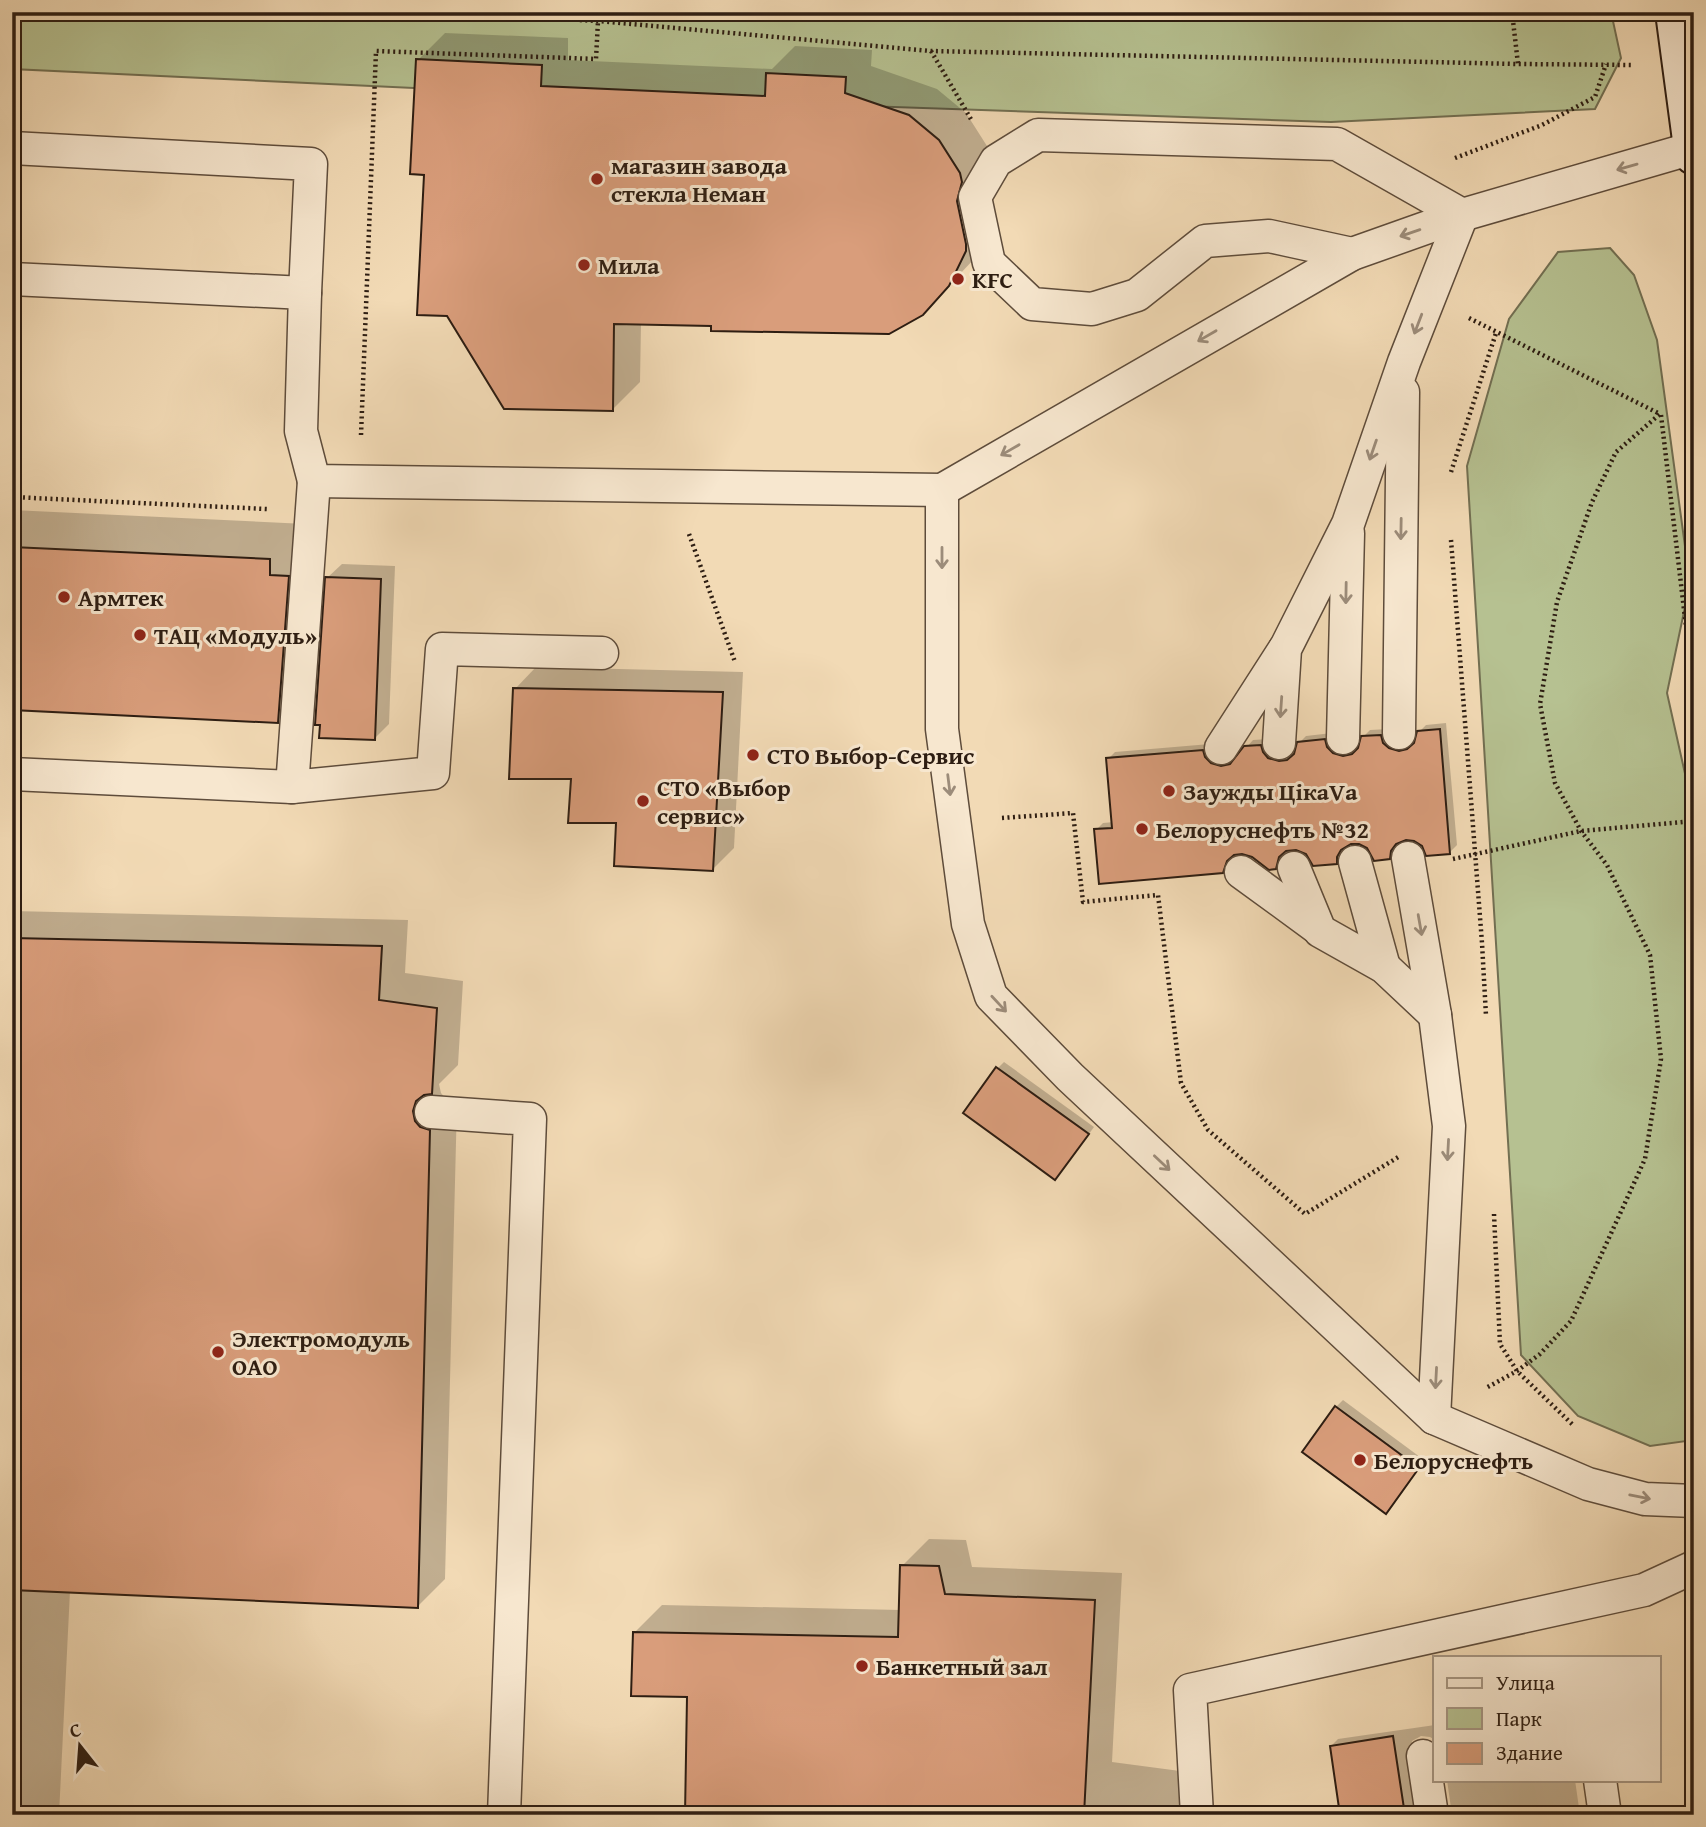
<svg xmlns="http://www.w3.org/2000/svg" width="1706" height="1827" font-family="'Gentium Book Plus',serif">
	<style>
		.green { fill: #b6c191; stroke: #726f52; stroke-width: 2 }
		.shadow { fill: #0003 }
		.building { fill: #d99d7b; stroke: #2d1d12; stroke-width: 2 }
		.lines { fill: none; stroke-linecap: round; stroke-linejoin: round }
		.lane-casing { stroke: #5e4c3b; stroke-width: 35 }
		.secondary-casing { stroke: #2d1d12; stroke-width: 42 }
		.path { stroke: #2d1d12; stroke-width: 4.5; stroke-dasharray: 2 3.5; stroke-linecap: butt }
		.lane { stroke: #f7e7cf; stroke-width: 32 }
		.secondary { stroke: #f7e7cf; stroke-width: 38 }
		.oneway { stroke: #9c8c7a }
		.poi-dot { fill: #8f2418; stroke: #f7e7cf; stroke-width: 2.5 }
		.labels { text-anchor: middle; dominant-baseline: central; stroke-width: 6; stroke-linejoin: round; paint-order: stroke }
		.poi-label { font-size: 24px; font-weight: bold; fill: #2d1d12; stroke: #f7e7cf; text-anchor: start }
	</style>
	<rect width="100%" height="100%" fill="#f2dab5"/>
	<filter id="stains"><feTurbulence type="fractalNoise" baseFrequency=".00286" numOctaves="4"/><feColorMatrix values="0 0 0 0 .2 0 0 0 0 .09 0 0 0 0 .02 0 0 0 .5 -.17"/></filter>
	<radialGradient id="worn" r=".72"><stop offset=".6" stop-color="#630" stop-opacity="0"/><stop offset="1" stop-color="#630" stop-opacity=".3"/></radialGradient>
	<g class="green">
		<path d="M12 12H1611L1621 58 1595 109 1331 122 627 98 12 69Z"/>
		<path d="M1610 248 1634 275 1657 340 1690 583 1667 693 1694 814V1440L1650 1446 1578 1416 1521 1355 1467 466 1509 319 1558 252Z"/>
	</g>
	<g class="shadow">
		<path d="M445 33 568 38V60L772 69 795 46 872 50 871 66 937 89 966 113 987 146 989 154 976 257 922 314 713 324 641 323 640 382 613 409 426 174 418 60Z"/>
		<path d="M12 510 306 524 314 685 277 721 12 709Z"/>
		<path d="M342 564 395 566 389 724 375 738 322 723 327 578Z"/>
		<path d="M536 667 743 672 734 848 713 869 618 821 515 689Z"/>
		<path d="M1446 723 1457 845 1450 852 1423 845 1414 839 1405 838 1397 842 1396 851 1389 858 1359 842H1350L1344 848 1343 855 1336 862 1296 848 1285 850 1283 860 1275 867 1242 852 1232 854 1230 864 1222 872 1096 830 1103 823 1114 822 1108 759 1115 752 1210 744 1229 760 1237 758 1253 740 1268 739 1286 755 1296 753 1299 743 1306 736 1332 733 1351 750 1360 748 1363 737 1370 730 1388 729 1407 745 1416 743 1419 732 1426 725Z"/>
		<path d="M12 911 408 920 405 973 463 981 458 1065 439 1084 441 1093 447 1100 457 1103 445 1579 418 1606 70 1591 59 1815H12Z"/>
		<path d="M1004 1062 1094 1127 1062 1171 998 1068Z"/>
		<path d="M1343 1400 1424 1460 1386 1512 1336 1407Z"/>
		<path d="M929 1539 966 1540 972 1567 1122 1573 1112 1762 1180 1771 1179 1815H686L689 1695 634 1633 662 1605 901 1610 902 1566Z"/>
		<path d="M1435 1725V1740L1430 1737 1421 1736 1412 1741 1411 1751 1422 1815H1342L1331 1746 1338 1739Z"/>
		<path d="M1447 1780H1575L1580 1815H1452Z"/>
	</g>
	<g class="building">
		<path d="M416 59 542 65 541 86 765 96 766 73 846 77 845 93 909 115 939 140 960 173 962 182 957 201 966 244V251L949 286 923 315 889 334 711 331V326L614 324 613 411 504 409 447 316 417 315 424 175 410 174Z"/>
		<path d="M12 547 270 559V575L289 576 278 723 12 710Z"/>
		<path d="M325 577 381 579 375 740 319 738 320 725H315Z"/>
		<path d="M513 688 723 692 713 871 614 866 616 823H568L571 779H509Z"/>
		<path d="M1440 729 1450 854 1426 856 1422 846 1414 841 1406 840 1396 844 1391 851 1390 859 1374 861 1367 848 1359 844H1351L1341 850 1337 857V864L1313 866 1306 854 1296 850 1286 851 1279 857 1276 869 1269 870 1252 857 1242 854 1234 855 1227 861 1223 873 1099 884 1094 829 1112 828 1106 758 1203 750 1205 757 1211 763 1221 766 1230 764 1244 746 1261 745 1263 752 1268 758 1279 761 1287 760 1294 754 1297 742 1325 739 1327 747 1333 753 1343 756 1352 754 1358 748 1361 736 1381 735 1383 743 1389 748 1399 751 1407 749 1414 743 1417 731Z"/>
		<path d="M12 938 382 946 379 1000 437 1008 432 1094 424 1095 416 1101 413 1111 415 1121 420 1127 430 1130 418 1608 12 1590Z"/>
		<path d="M996 1067 1089 1134 1055 1180 963 1113Z"/>
		<path d="M1335 1406 1419 1468 1386 1514 1302 1452Z"/>
		<path d="M900 1565 939 1566 945 1594 1095 1600 1084 1815H685L687 1697 631 1696 633 1632 898 1637Z"/>
		<path d="M1393 1736 1405 1815H1340L1330 1746Z"/>
	</g>
	<g class="lines">
		<defs>
			<g id="lane">
				<path d="M12 148 311 164 305 293"/>
				<path d="M12 279 305 293 301 431 314 481 942 490 1352 254 1462 215 1693 148"/>
				<path d="M314 481 292 787 433 773 442 649 602 653"/>
				<path d="M942 490V729L968 924 991 996 1070 1077 1434 1418 1588 1484 1645 1499 1694 1501"/>
				<path d="M1399 733 1403 392"/>
				<path d="M1343 738 1348 533"/>
				<path d="M1279 743 1285 649 1348 524 1404 362 1462 215 1337 144 1038 135 996 161 975 197 989 263 1032 304 1092 309 1137 295 1205 241 1269 236 1352 254"/>
				<path d="M1221 748 1284 650"/>
				<path d="M12 774 292 787"/>
				<path d="M1408 858 1435 1015 1449 1126 1434 1418"/>
				<path d="M1355 862 1384 967"/>
				<path d="M1294 868 1320 931 1384 967 1435 1015"/>
				<path d="M1241 872 1319 929"/>
				<path d="M431 1112 530 1119 504 1815"/>
				<path d="M1423 1756 1432 1815"/>
				<path d="M1600 1780 1605 1815"/>
				<path d="M1197 1815 1190 1690 1644 1590 1694 1567"/>
			</g>
			<path id="secondary" d="M1675 12 1694 155"/>
		</defs>
		<use href="#lane" class="lane-casing"/>
		<use href="#secondary" class="secondary-casing"/>
		<g class="path">
			<path d="M426 12 598 21 931 51 1518 64 1631 65"/>
			<path d="M1512 12 1518 64"/>
			<path d="M931 51 972 121"/>
			<path d="M1455 158 1542 125 1595 97 1606 64"/>
			<path d="M1469 318 1660 414 1616 452 1592 502 1557 602 1540 704 1555 783 1581 831 1607 865 1650 955 1661 1059 1645 1159 1571 1321 1540 1354 1517 1371 1486 1388"/>
			<path d="M1661 415 1694 694"/>
			<path d="M361 435 376 51 596 59 598 21"/>
			<path d="M1451 472 1496 333"/>
			<path d="M12 497 267 509"/>
			<path d="M689 534 735 662"/>
			<path d="M1451 540 1482 943 1486 1016"/>
			<path d="M1002 818 1073 813 1083 902 1158 895 1181 1083 1208 1130 1305 1214 1400 1156"/>
			<path d="M1453 859 1581 831 1694 821"/>
			<path d="M1494 1214 1500 1344 1517 1371 1573 1425"/>
		</g>
		<use href="#lane" class="lane"/>
		<use href="#secondary" class="secondary"/>
	</g>
	<defs><path id="oneway-shaft" d="M-6 0H5M1.5-3L5.5 0L1.5 3" fill="none" stroke-width="1.6" stroke-linecap="round" stroke-linejoin="round" transform="scale(1.75)"/></defs>
	<g class="oneway">
		<use href="#oneway-shaft" transform="translate(1627 167) rotate(164)"/>
		<use href="#oneway-shaft" transform="translate(1410 233) rotate(161)"/>
		<use href="#oneway-shaft" transform="translate(1418 324) rotate(111)"/>
		<use href="#oneway-shaft" transform="translate(1207 336) rotate(150)"/>
		<use href="#oneway-shaft" transform="translate(1010 450) rotate(150)"/>
		<use href="#oneway-shaft" transform="translate(1373 450) rotate(109)"/>
		<use href="#oneway-shaft" transform="translate(1401 529) rotate(91)"/>
		<use href="#oneway-shaft" transform="translate(942 558) rotate(90)"/>
		<use href="#oneway-shaft" transform="translate(1346 593) rotate(91)"/>
		<use href="#oneway-shaft" transform="translate(1281 707) rotate(94)"/>
		<use href="#oneway-shaft" transform="translate(949 785) rotate(83)"/>
		<use href="#oneway-shaft" transform="translate(1420 925) rotate(80)"/>
		<use href="#oneway-shaft" transform="translate(999 1004) rotate(47)"/>
		<use href="#oneway-shaft" transform="translate(1448 1150) rotate(93)"/>
		<use href="#oneway-shaft" transform="translate(1162 1163) rotate(43)"/>
		<use href="#oneway-shaft" transform="translate(1436 1378) rotate(93)"/>
		<use href="#oneway-shaft" transform="translate(1640 1497) rotate(11)"/>
	</g>
	<g class="poi-dot">
		<circle cx="597" cy="179" r="7"/>
		<circle cx="584" cy="265" r="7"/>
		<circle cx="958" cy="279" r="7"/>
		<circle cx="64" cy="597" r="7"/>
		<circle cx="140" cy="635" r="7"/>
		<circle cx="753" cy="755" r="7"/>
		<circle cx="1169" cy="791" r="7"/>
		<circle cx="643" cy="801" r="7"/>
		<circle cx="1142" cy="829" r="7"/>
		<circle cx="218" cy="1352" r="7"/>
		<circle cx="1360" cy="1460" r="7"/>
		<circle cx="862" cy="1666" r="7"/>
	</g>
	<g class="labels">
		<g class="poi-label">
			<text x="611" y="165">магазин завода<tspan x="611" dy="28">стекла Неман</tspan></text>
			<text x="598" y="265">Мила</text>
			<text x="972" y="279">KFC</text>
			<text x="78" y="597">Армтек</text>
			<text x="154" y="635">ТАЦ «Модуль»</text>
			<text x="767" y="755">СТО Выбор-Сервис</text>
			<text x="657" y="787">СТО «Выбор<tspan x="657" dy="28">сервис»</tspan></text>
			<text x="1183" y="791">Заужды ЦікаVа</text>
			<text x="1156" y="829">Белоруснефть №32</text>
			<text x="232" y="1338">Электромодуль<tspan x="232" dy="28">ОАО</tspan></text>
			<text x="1374" y="1460">Белоруснефть</text>
			<text x="876" y="1666">Банкетный зал</text>
		</g>
	</g>
	<rect width="1706" height="1827" fill="none" stroke="#f2dab5" stroke-width="42"/>
	<rect x="14" y="14" width="1678" height="1799" fill="none" stroke="#2d1d12" stroke-width="3.5"/>
	<rect x="21" y="21" width="1664" height="1785" fill="none" stroke="#2d1d12" stroke-width="2"/>
	<rect x="1433" y="1656" width="228" height="126" fill="#f7e7cf" stroke="#a69683" stroke-width="2"/>
	<rect x="1447" y="1678" width="35" height="10" fill="#f7e7cf" stroke="#a69683" stroke-width="2"/>
	<text x="1496" y="1690" font-size="21" fill="#2d1d12">Улица</text>
	<rect x="1447" y="1708" width="35" height="21" fill="#b6c191" stroke="#a69683" stroke-width="2"/>
	<text x="1496" y="1726" font-size="21" fill="#2d1d12">Парк</text>
	<rect x="1447" y="1743" width="35" height="21" fill="#d99d7b" stroke="#a69683" stroke-width="2"/>
	<text x="1496" y="1760" font-size="21" fill="#2d1d12">Здание</text>
	<g transform="translate(80 1746) rotate(343)" stroke="#f7e7cf" stroke-width="5" paint-order="stroke">
	<path d="M0-5L12 26L0 18L-12 26Z" fill="#2d1d12"/>
	<text y="-10" font-size="19" font-weight="bold" text-anchor="middle" fill="#2d1d12">С</text>
	</g>
	<rect width="100%" height="100%" filter="url(#stains)"/>
	<rect width="100%" height="100%" fill="url(#worn)"/>
</svg>
